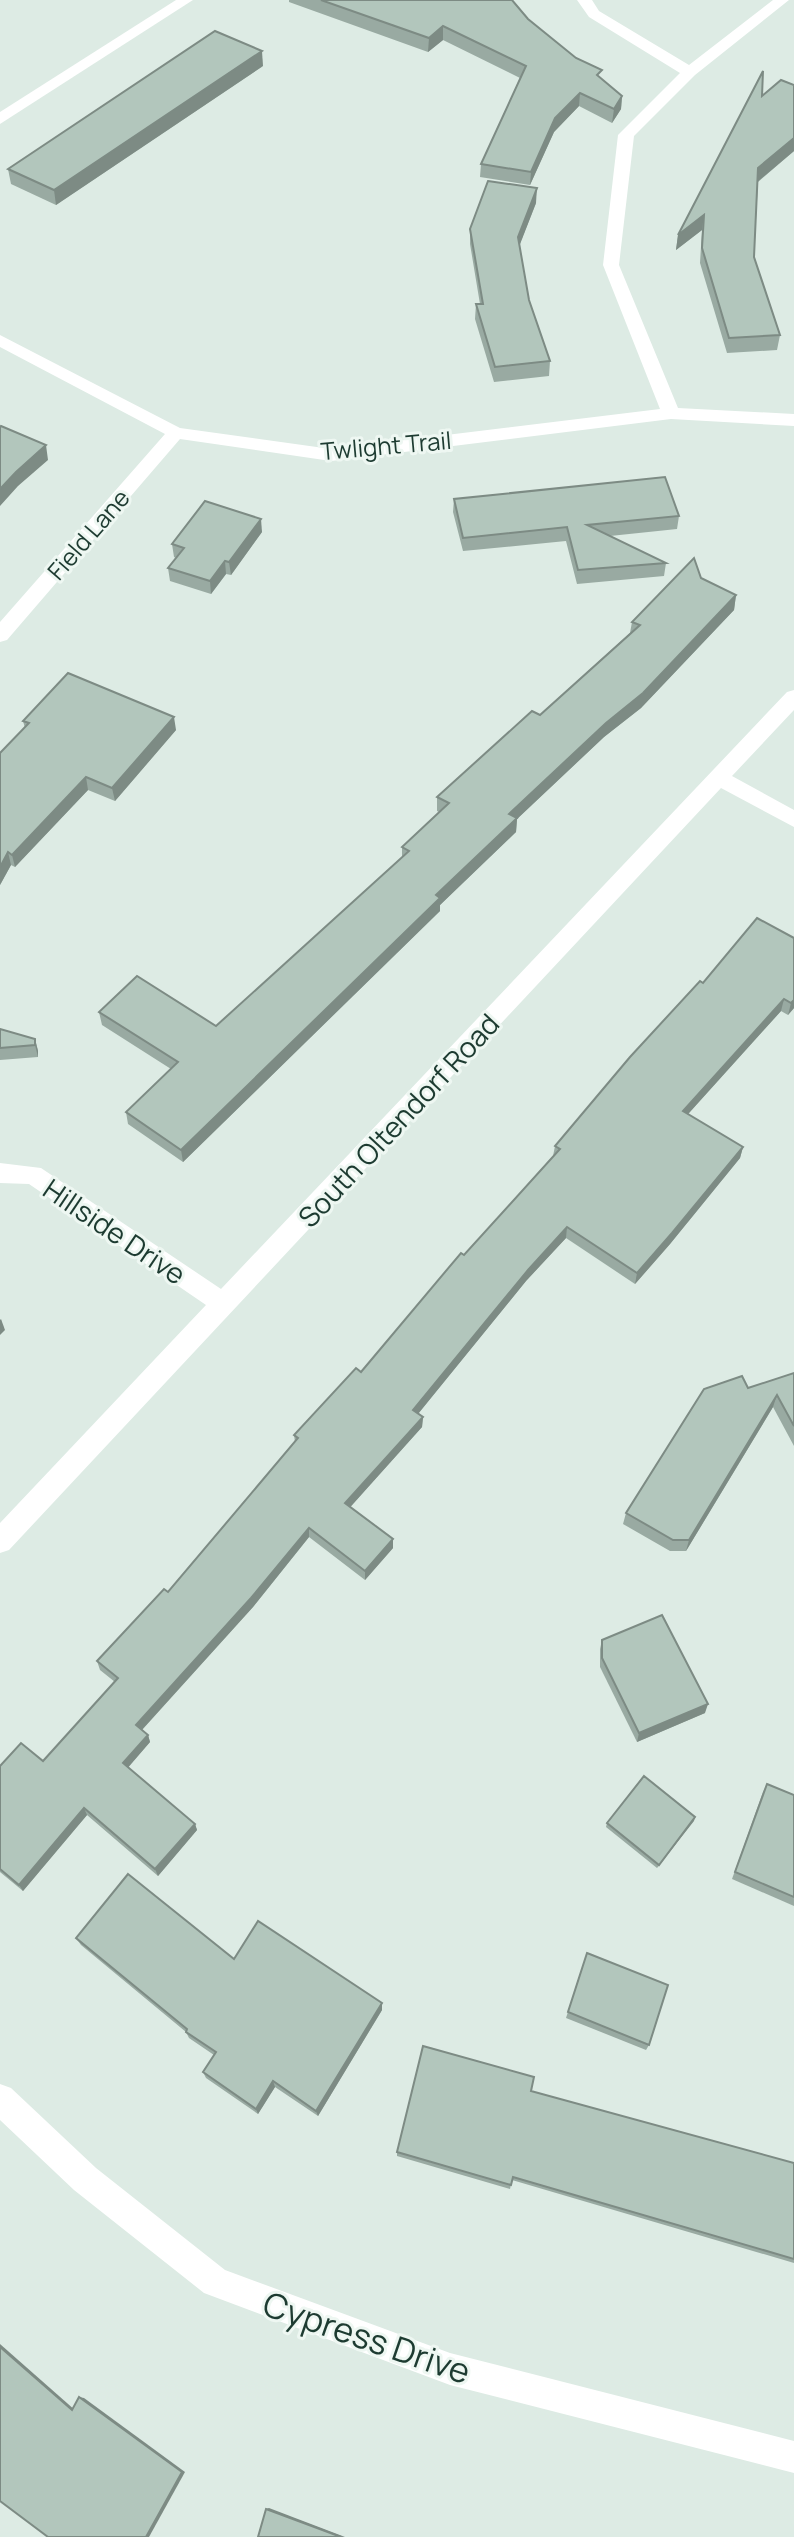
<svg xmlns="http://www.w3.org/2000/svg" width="794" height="2537" font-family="Manrope,sans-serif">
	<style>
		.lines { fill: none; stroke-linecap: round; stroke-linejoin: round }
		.street { fill: #fff; fill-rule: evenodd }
		.wall { fill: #99aaa2 }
		.shaded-wall { fill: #7d8b84 }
		.building { fill: #b2c6bc; stroke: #7d8b84; stroke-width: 2 }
		.labels { text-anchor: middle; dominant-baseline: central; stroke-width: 6; stroke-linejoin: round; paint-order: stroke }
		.far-street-label { font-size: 24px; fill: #1d3b31; stroke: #eef7f2 }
		.street-label { font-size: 28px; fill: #1d3b31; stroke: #eef7f2 }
		.near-street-label { font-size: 34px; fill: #1d3b31; stroke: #eef7f2 }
	</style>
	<rect width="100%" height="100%" fill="#ddebe4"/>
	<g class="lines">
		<g class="street">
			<path d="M176 0H193L0 124V112Z"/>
			<path d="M577 0H592L599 11 689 65 773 0H789L695 75 634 136 619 265 678 408 794 414V426L671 419 331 461 180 439 7 640 0 642V622L165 434 0 347V335L180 428 331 449 660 409 603 265 618 135 680 73 589 17Z"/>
			<path d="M794 690V710L732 776 794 810V827L721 788 9 1550 0 1553V1523L206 1305 29 1184 0 1183V1163L41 1168 221 1289 787 692Z"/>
			<path d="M0 2084 11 2088 96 2168 225 2270 450 2353 794 2441V2473L450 2385 204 2293 74 2190 0 2120Z"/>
		</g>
	</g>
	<g class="wall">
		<path d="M289 0H512L528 19 622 96 621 109 612 123 579 106 554 132 530 185 480 177 481 164 520 78 443 40 428 52 289 2Z"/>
		<path d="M263 66 56 205 11 184 8 169Z"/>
		<path d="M762 96 794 151 758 182 754 257 780 335 777 350 727 353 700 263 702 230 676 250 678 235Z"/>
		<path d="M536 203 519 246 529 300 550 361 549 376 494 382 475 319 476 304H480L470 244V229Z"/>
		<path d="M454 499 679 516 677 529 610 536 666 563 664 576 577 584 566 541 463 551 453 512Z"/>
		<path d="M262 532 231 575 226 574 211 594 170 581 168 568 176 558 174 557 172 544Z"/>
		<path d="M701 578 736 595 734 610 641 708 604 737 517 819 516 832 440 905V911L183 1162 128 1124 126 1112 171 1069 102 1025 99 1012 216 1026 402 857V847L439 812 437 811V797L540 715 630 633 632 622Z"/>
		<path d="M23 721 176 730 115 801 88 790 15 867 11 865 0 885 25 728Z"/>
		<path d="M757 918 794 1008 788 1015 781 1011 688 1114 743 1147 740 1158 670 1244 635 1284 566 1238 526 1281 418 1414 423 1417 422 1427 350 1507 393 1548 365 1580 309 1537 253 1607 142 1730 148 1735 150 1742 128 1767 195 1824 197 1830 158 1876 87 1815 23 1891 0 1872V1766L43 1761 115 1682 100 1670 97 1661 168 1592 295 1442 294 1435 361 1372 464 1255 553 1156 555 1146 703 983Z"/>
		<path d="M0 1029 35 1039 38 1051V1057L0 1060Z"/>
		<path d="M794 1373V1446L773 1407 686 1551H670L623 1524 626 1513 748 1388Z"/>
		<path d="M602 1640 705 1713 637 1742 600 1667V1649Z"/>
		<path d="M767 1784 794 1795V1906L732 1879 763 1792Z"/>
		<path d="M695 1817 657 1868 606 1827 607 1823Z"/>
		<path d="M76 1938 234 1959 382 2010 318 2116 275 2087 258 2114 206 2078 203 2072 214 2055 189 2038 186 2032 81 1945Z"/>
		<path d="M587 1953 649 2045 646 2050 566 2018Z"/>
		<path d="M531 2091 794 2163V2263L512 2180 510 2189 397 2156V2152Z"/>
	</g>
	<g class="shaded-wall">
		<path d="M443 26V40L428 52 429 38Z"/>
		<path d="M262 51 263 66 56 205 54 190Z"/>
		<path d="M580 93 579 106 554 132 530 185 531 172 555 118Z"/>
		<path d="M622 96 621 109 612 123 614 109Z"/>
		<path d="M794 138V151L756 183 758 168Z"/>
		<path d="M537 188 536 203 517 252 518 237Z"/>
		<path d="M704 215 702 230 676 250 678 235Z"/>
		<path d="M46 445 48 460 18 486 0 506V489L16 472Z"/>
		<path d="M261 519 262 532 231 575 229 562Z"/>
		<path d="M225 561 226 574 211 594 210 581Z"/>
		<path d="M736 595 734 610 641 708 604 737 517 819 516 832 440 905V911L183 1162 181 1150 436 895 509 814Z"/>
		<path d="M174 717 176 730 115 801 112 788Z"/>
		<path d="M86 777 88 790 15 867 12 855Z"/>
		<path d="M8 852 11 865 0 885V867Z"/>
		<path d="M784 999 781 1011 680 1123 683 1111Z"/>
		<path d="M794 1000V1008L788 1015 791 1003Z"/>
		<path d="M35 1039 38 1051V1057L35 1045Z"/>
		<path d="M743 1147 740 1158 670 1244 635 1284 637 1273Z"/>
		<path d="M567 1227 566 1238 526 1281 413 1420V1410L528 1270Z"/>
		<path d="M1 1319 5 1330 0 1335V1320Z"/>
		<path d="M777 1395 773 1407 686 1551 689 1540Z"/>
		<path d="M423 1417 422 1427 345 1513V1503Z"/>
		<path d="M309 1528V1537L253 1607 139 1733 136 1725Z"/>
		<path d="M393 1539V1548L365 1580V1571Z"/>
		<path d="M708 1704 705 1713 637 1742 639 1733Z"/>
		<path d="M148 1735 150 1742 126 1770 123 1763Z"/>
		<path d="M84 1808 87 1815 23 1891 19 1885Z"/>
		<path d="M695 1817 694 1821 657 1868 659 1865Z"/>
		<path d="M195 1824 197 1830 158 1876 155 1869Z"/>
		<path d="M382 2003V2010L318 2116 316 2111Z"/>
		<path d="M273 2081 275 2087 258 2114 256 2109Z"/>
		<path d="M0 2344 76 2411 72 2410 0 2347Z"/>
		<path d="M79 2397 84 2398 185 2472 149 2537H146Z"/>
		<path d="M269 2508 345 2537H341L266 2509Z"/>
	</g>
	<g class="building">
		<path d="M321 0H512L528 19 576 58 602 70 597 75 622 96 614 109 580 93 555 118 531 172 481 164 526 66 443 26 429 38Z"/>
		<path d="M215 31 262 51 54 190 8 169Z"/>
		<path d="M763 71 762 96 781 80 794 85V138L758 168 754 257 780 335 729 338 702 248 704 215 678 235Z"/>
		<path d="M488 181 537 188 518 237 529 300 550 361 495 367 476 304H483L470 229Z"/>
		<path d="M1 426 46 445 16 472 0 489V427Z"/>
		<path d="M665 477 679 516 587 525 666 563 578 570 567 527 463 538 454 499Z"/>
		<path d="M205 501 261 519 229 562 225 561 210 581 168 568 184 548 172 544Z"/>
		<path d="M694 558 701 578 736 595 643 693 606 723 509 814 517 818 436 895 440 898 181 1150 126 1112 178 1062 99 1012 137 976 216 1026 409 851 402 847 449 803 437 797 532 711 540 715 640 625 632 622Z"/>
		<path d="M68 673 174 717 112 788 86 777 12 855 8 852 0 867V753L29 723 23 721Z"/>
		<path d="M757 918 794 938V1000L791 1003 784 999 683 1111 743 1147 672 1233 637 1273 567 1227 528 1270 413 1410 423 1417 345 1503 393 1539 365 1571 309 1528 251 1598 136 1725 148 1735 123 1763 195 1824 155 1869 84 1808 19 1885 0 1869V1766L21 1743 43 1761 118 1678 97 1661 164 1589 168 1592 298 1438 294 1435 356 1368 361 1372 461 1253 464 1255 560 1149 555 1146 630 1057 700 981 703 983Z"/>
		<path d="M0 1029 35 1039V1045L0 1048Z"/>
		<path d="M794 1373V1426L777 1395 689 1540H673L626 1513 704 1389 742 1376 748 1388Z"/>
		<path d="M662 1615 708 1704 639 1733 602 1658V1640Z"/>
		<path d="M644 1776 695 1817 659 1865 607 1823Z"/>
		<path d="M767 1784 794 1795V1897L735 1872Z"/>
		<path d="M128 1874 234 1959 258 1921 382 2003 316 2111 273 2081 256 2109 203 2072 216 2052 186 2032 187 2029 76 1938Z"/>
		<path d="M587 1953 668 1985 649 2045 568 2012Z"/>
		<path d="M423 2046 534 2077 531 2091 794 2163V2259L513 2177 511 2185 397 2152Z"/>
		<path d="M0 2347 72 2410 79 2397 182 2472 146 2537H48L0 2501Z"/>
		<path d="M266 2509 341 2537H258Z"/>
	</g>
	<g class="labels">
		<g class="far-street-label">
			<text transform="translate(386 445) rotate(-5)">Twlight Trail</text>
			<text transform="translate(88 534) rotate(-49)">Field Lane</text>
		</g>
		<g class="street-label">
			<text transform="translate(398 1120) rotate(-47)">South Oltendorf Road</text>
			<text transform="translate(115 1231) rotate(34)">Hillside Drive</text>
		</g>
		<g class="near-street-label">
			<text transform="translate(367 2337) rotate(19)">Cypress Drive</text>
		</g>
	</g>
</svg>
